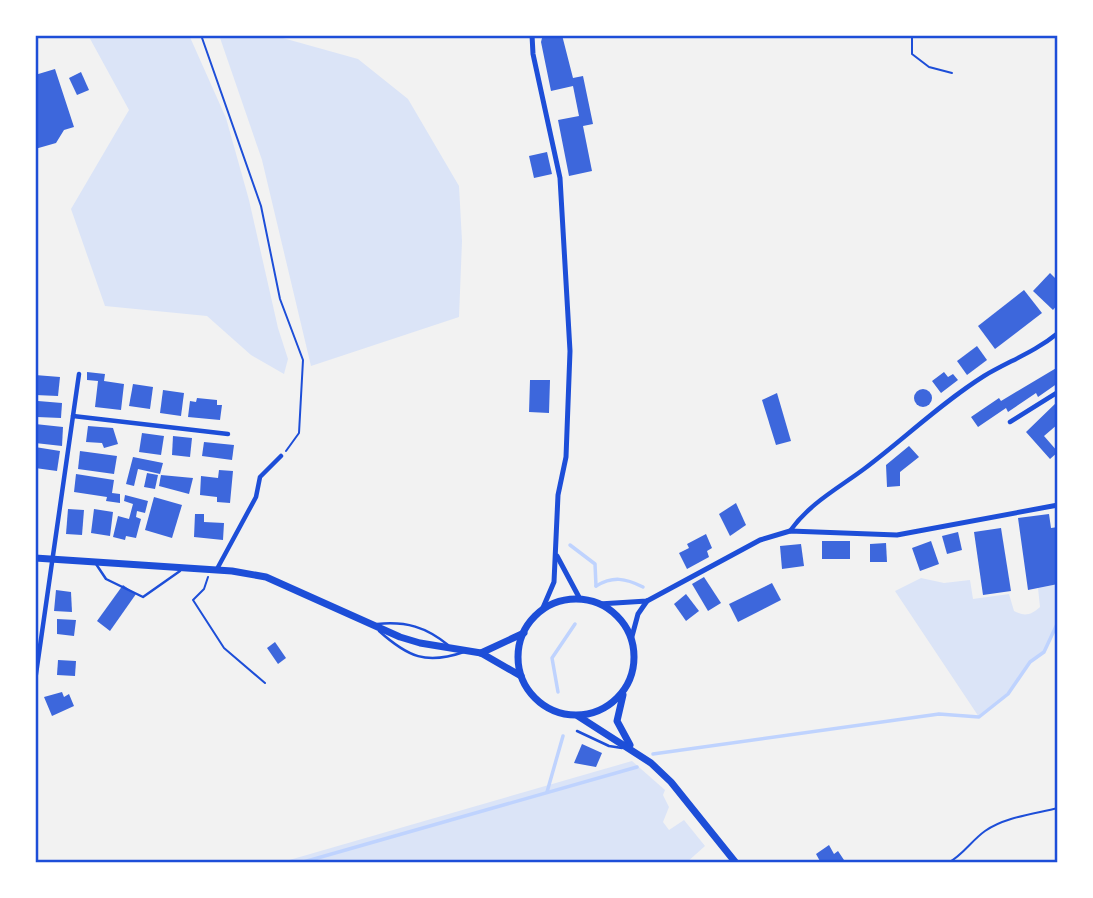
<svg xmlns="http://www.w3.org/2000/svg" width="1093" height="898" font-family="Lato,sans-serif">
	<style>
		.green { fill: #dbe4f7 }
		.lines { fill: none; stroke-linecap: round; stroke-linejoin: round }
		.stream { stroke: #bfd3fe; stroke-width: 3.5 }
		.building { fill: #3d67dc }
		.path { stroke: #1d4ed8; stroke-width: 2 }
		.service { stroke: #1d4ed8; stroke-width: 2.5 }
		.minor { stroke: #1d4ed8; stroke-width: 4.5 }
		.tertiary { stroke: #1d4ed8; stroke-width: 5 }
		.primary { stroke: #1d4ed8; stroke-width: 7 }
		.neatline { fill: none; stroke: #1d4ed8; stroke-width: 2.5 }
	</style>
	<rect width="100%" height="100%" fill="#f2f2f2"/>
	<g class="green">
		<path d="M88 35H189L226 118 249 200 278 328 288 359 284 374 251 355 207 316 105 306 71 209 129 110Z"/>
		<path d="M219 35H272L358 59 408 99 459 186 462 241 459 317 311 366 262 160Z"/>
		<path d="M921 578 944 583 970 580 973 599 1009 594 1014 611C1025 617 1031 615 1040 607L1038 588 1058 584V622L1044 652 1030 662 1008 694 979 717 895 591Z"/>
		<path d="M632 761 665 790 663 795 669 807 663 822 669 830 684 820 705 846 686 863H279Z"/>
	</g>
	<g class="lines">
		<g class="stream">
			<path d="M570 545 595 564 596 586"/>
			<path d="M596 586C613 576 625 578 643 587"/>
			<path d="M558 692 552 658 575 624"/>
			<path d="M653 754 939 714 979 717 1008 694 1030 662 1044 652 1058 622"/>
			<path d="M547 792 563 736"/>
			<path d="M300 863 637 767"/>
		</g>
	</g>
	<g class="building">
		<path d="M562 35 573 78 583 76 593 124 583 126 592 171 569 176 558 120 579 116 573 86 551 91 541 42 542 38Z"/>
		<path d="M55 69 74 127 64 130 56 143 35 149V75Z"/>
		<path d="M81 72 89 90 77 95 69 78Z"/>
		<path d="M547 152 552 174 534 178 529 156Z"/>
		<path d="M1050 273 1058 281V304L1053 310 1033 291Z"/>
		<path d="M1024 290 1042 313 995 349 978 326Z"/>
		<path d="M977 346 987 360 967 375 957 361Z"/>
		<path d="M1058 367V383L1038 397 1036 393 1008 412 1006 408 978 427 971 417 999 398 1001 401Z"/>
		<path d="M87 372 105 374 104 381 124 384 121 410 95 407 98 381 87 380Z"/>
		<path d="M944 372 948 377 953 374 958 380 941 393 932 381Z"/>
		<path d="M35 375 60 377 58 396 35 395Z"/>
		<path d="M530 380H550L549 413 529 412Z"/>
		<path d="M133 384 153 387 150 409 129 406Z"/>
		<circle cx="923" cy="398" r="9"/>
		<path d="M163 390 184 393 181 416 160 413Z"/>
		<path d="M777 393 791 441 776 445 762 400Z"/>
		<path d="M197 398 217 400V405H222L220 420 188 417 190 401 196 402Z"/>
		<path d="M38 401 62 403 61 418 37 417Z"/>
		<path d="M1058 401V424L1044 436 1058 452 1050 459 1026 432Z"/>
		<path d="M35 424 63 427 62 446 35 443Z"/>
		<path d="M88 426 113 428 118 444 104 448 102 443 86 442Z"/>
		<path d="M142 433 164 436 161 455 139 452Z"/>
		<path d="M173 436 192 438 190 457 172 455Z"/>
		<path d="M204 442 234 445 232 460 202 456Z"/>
		<path d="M909 446 919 457 900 472V486L887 487 886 465Z"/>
		<path d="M35 447 60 451 57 471 35 468Z"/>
		<path d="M80 451 117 456 114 474 78 469Z"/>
		<path d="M133 457 163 463 160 474 138 469 134 486 126 484Z"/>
		<path d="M219 470 233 471 230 503 217 502V497L200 495 201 476 218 478Z"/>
		<path d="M147 473 158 475 155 489 144 487Z"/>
		<path d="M76 474 114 480 112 493 120 494V503L106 501 107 497 74 492Z"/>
		<path d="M161 475 193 478 189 494 159 486Z"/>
		<path d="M125 495 148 501 145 513 137 511 136 517 141 519 136 538 126 536 125 540 113 537 118 516 129 519 133 504 124 501Z"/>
		<path d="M154 497 182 505 172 538 145 530Z"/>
		<path d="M736 503 746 525 730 536 719 514Z"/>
		<path d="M68 509 84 510 82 535 66 534Z"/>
		<path d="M94 509 113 512 110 536 91 533Z"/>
		<path d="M195 514H204V522L224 523 223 540 194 537Z"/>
		<path d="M1049 514 1051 528 1058 527V584L1028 590 1018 518Z"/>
		<path d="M1001 528 1011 591 983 595 974 532Z"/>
		<path d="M958 532 962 550 947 554 942 536Z"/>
		<path d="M706 534 712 548 707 551 709 557 687 569 679 553 689 548 687 544Z"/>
		<rect x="822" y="541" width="28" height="18"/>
		<path d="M931 541 939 564 920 571 912 548Z"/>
		<path d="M886 543 887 562H870V544Z"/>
		<path d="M801 544 804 566 782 569 780 546Z"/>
		<path d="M704 577 721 603 708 611 692 584Z"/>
		<path d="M772 583 781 600 738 622 729 604Z"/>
		<path d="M123 585 136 594 110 631 97 621Z"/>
		<path d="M56 590 71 592 72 612 54 611Z"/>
		<path d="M686 594 699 611 686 621 674 604Z"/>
		<path d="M57 619 76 620 74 636 57 634Z"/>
		<path d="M275 642 286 658 278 664 267 648Z"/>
		<path d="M58 660 76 661 75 676 57 675Z"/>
		<path d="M62 692 64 697 69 694 74 706 52 716 44 697Z"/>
		<path d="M582 744 602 753 596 767 574 763Z"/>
		<path d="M829 845 834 854 838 851 846 863H835L833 860 821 863 816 854Z"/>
	</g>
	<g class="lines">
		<g class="path">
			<path d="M201 35 261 206 280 299 303 360 299 433 286 451"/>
			<path d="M912 35V54L929 67 952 73"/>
			<path d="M208 577 204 589 193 600 224 648 265 683"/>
			<path d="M948 863C963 855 971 841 985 831 1005 817 1034 814 1058 808"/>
		</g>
		<g class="service">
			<path d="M96 564 106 579 143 597 180 571"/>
			<path d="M377 624C406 621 426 627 448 645"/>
			<path d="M379 631C408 657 426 665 464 652"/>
			<path d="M577 731 609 746 622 748"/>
		</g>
		<g class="minor">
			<path d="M73 416 228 434"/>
			<path d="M1010 422 1058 392"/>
			<path d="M790 531C810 503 837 489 864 469 904 439 941 403 984 376 1009 361 1035 352 1058 333"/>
			<path d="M217 569 256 497 260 477 281 456"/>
			<path d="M35 681 79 374"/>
		</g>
		<g class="tertiary">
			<path d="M532 35 533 54 560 178 570 351 566 457 558 495 554 582 542 610"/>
			<path d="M557 556 580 599"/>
			<path d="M599 604 647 601 760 540 790 531 897 535 1058 505"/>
			<path d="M631 640 638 614 647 601"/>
		</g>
		<g class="primary">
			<path d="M35 558 232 571 266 577 400 637 420 643 481 653 521 676"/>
			<circle cx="576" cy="657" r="58"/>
			<path d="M481 653 524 633"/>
			<path d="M623 695 617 721 630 745"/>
			<path d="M578 716 651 763 671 782 736 863"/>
		</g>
	</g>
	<rect width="1093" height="898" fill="none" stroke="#ffffff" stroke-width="74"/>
	<rect x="37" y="37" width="1019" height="824" class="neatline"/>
</svg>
